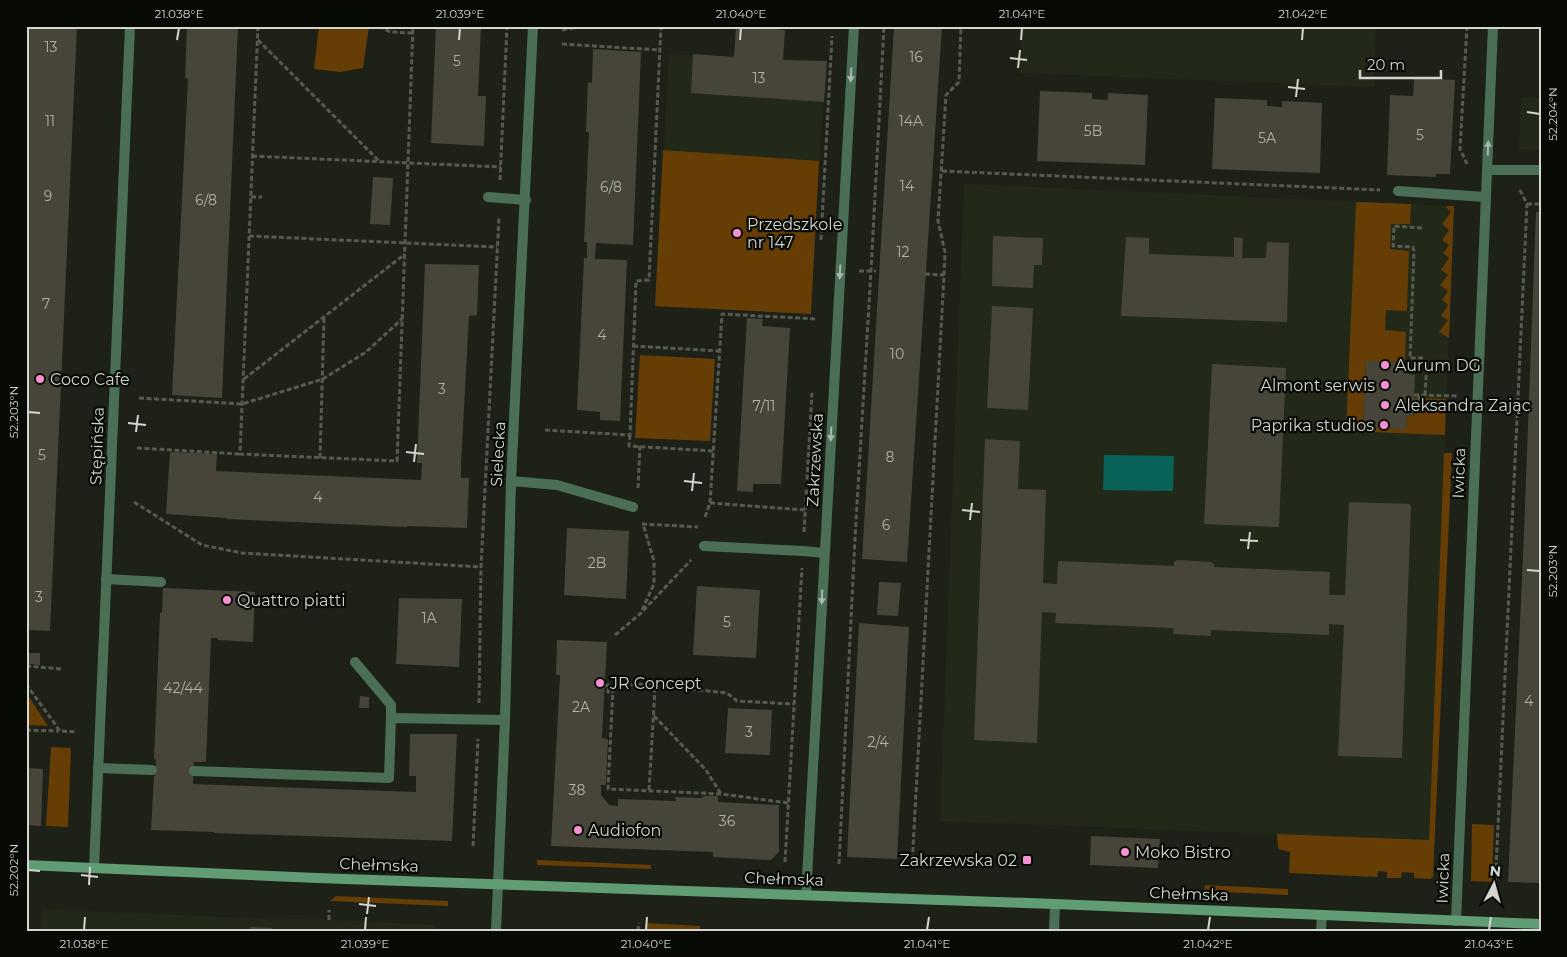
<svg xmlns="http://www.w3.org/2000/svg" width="1567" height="957" font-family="Montserrat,sans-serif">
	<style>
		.built { fill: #232919 }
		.green { fill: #653d05 }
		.water { fill: #096258 }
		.building { fill: #474539 }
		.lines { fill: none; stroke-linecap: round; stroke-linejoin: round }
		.path { stroke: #565a51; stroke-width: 3; stroke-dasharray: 5 2.5; stroke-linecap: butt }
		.lane { stroke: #4a6f56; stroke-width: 10 }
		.street { stroke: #4a6f56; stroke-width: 10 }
		.secondary { stroke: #609c74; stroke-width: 10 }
		.oneway { fill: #aab6ab }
		.ticks { fill: none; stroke: #d3d5cf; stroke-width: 2 }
		.poi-dot { fill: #f591d2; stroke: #080a06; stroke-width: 2 }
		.labels { text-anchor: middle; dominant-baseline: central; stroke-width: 4.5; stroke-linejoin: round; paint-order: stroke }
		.number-label { font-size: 14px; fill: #b0b1aa }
		.poi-label { font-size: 16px; fill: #d3d5cf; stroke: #080a06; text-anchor: start }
		.street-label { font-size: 16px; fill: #d3d5cf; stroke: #080a06 }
		.neatline { fill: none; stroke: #d3d5cf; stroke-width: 2 }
		.ticks-label { font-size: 12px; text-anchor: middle; fill: #d3d5cf }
	</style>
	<rect width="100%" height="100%" fill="#1d2117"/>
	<g class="built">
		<path d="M1022 26H1376L1374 87 1019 73Z"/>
		<path d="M669 54 827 61 819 161 811 314 655 306Z"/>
		<path d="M1521 97 1541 98V150L1519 149Z"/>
		<path d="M964 184 1454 206 1429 840 940 821Z"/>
		<path d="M41 909 250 918 315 919 435 925V931H40Z"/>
	</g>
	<g class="green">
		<path d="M319 26H369L363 68 340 72 314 69Z"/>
		<path d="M663 150 819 161 811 314 655 306Z"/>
		<path d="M1356 202 1411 204 1410 224H1391L1390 249 1409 251 1407 311 1386 310 1385 330 1406 332 1405 362 1366 361 1363 427 1406 429 1407 416H1414V398H1417V403H1422V398L1446 399 1445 435 1346 431Z"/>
		<path d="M1447 206H1454L1449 338 1439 332 1448 320 1441 316 1448 305 1442 300 1448 291 1440 285 1448 275 1441 270 1449 258 1443 253 1449 245 1442 240 1449 230 1442 224 1451 212 1446 207Z"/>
		<path d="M640 355 715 359 710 441 635 438Z"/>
		<path d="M1444 453H1452L1433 877 1430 879 1414 878V873L1402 872 1401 878H1387V872L1378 871 1377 877 1289 873 1290 852 1278 849 1277 834 1429 840Z"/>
		<path d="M26 692 48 726 26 725Z"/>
		<path d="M51 747 71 748 68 827 46 826Z"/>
		<path d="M1472 824 1494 825 1492 882 1471 881Z"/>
		<path d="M537 860 651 865V869L537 865Z"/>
		<path d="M1205 885 1288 889V895L1204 891Z"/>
		<path d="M336 896 448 901V906L330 901Z"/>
		<path d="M647 923 700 926V931H647Z"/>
	</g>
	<path class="water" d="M1104 455 1174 456 1173 491 1103 490Z"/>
	<g class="building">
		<path d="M26 26H77L50 631 26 630Z"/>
		<path d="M187 26H238L222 398 172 395 188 79 185 78Z"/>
		<path d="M436 26H481L478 96H486L484 146 431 143Z"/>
		<path d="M746 26H774V29L785 30 783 60 827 61 824 102 691 93 693 54 734 57 736 28H746Z"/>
		<path d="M894 26H942L907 562 862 559Z"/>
		<path d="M593 49 641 52 633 245 596 243 595 259 627 260 620 421 600 420V412L577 410 584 258H587V242H584L589 132H586L588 82 592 83Z"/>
		<path d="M1414 78 1455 80 1450 174H1436V177L1387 175 1390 95 1413 96Z"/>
		<path d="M1040 91 1092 93V99L1108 100V93L1148 95 1145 165 1037 161Z"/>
		<path d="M1215 98 1267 100V106L1282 107V101L1322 103 1320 173 1212 169Z"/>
		<path d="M373 177 393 178 390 225 370 224Z"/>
		<path d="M1536 212H1541V883L1508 882 1523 558Z"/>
		<path d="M993 236 1043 238 1042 265H1034L1033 288 992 286Z"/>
		<path d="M1126 237 1149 238V254L1234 257V237L1243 238 1242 258H1266L1267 242 1289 243 1287 322 1121 316Z"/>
		<path d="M425 264 479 265 477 315 469 316 461 464V478H469L467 528 407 526V527L227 519V518L166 514 170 452 217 454 216 471 421 480 422 463H417Z"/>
		<path d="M992 306 1033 308 1028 410 987 408Z"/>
		<path d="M747 318 763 319 762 326 790 328 781 484H753V492L737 491Z"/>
		<path d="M1366 361 1409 362 1408 374 1415 375 1413 416H1407L1406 429 1363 428Z"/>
		<path d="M1212 364 1286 368 1279 527 1204 524Z"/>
		<path d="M985 439 1020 441 1018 489 1046 490 1043 583 1057 584 1058 561 1174 566V562L1177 560 1211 562 1214 564V567L1330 572 1329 595H1345L1349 502 1409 504 1411 506 1402 758 1338 756 1344 625 1329 624V635L1211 630V636L1173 634 1174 628 1055 623 1056 613 1042 612 1037 743 974 740Z"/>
		<path d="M567 528 629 531 626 599 564 595Z"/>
		<path d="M879 582 901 583 898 616 877 615Z"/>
		<path d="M697 586 760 590 756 658 693 655Z"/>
		<path d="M163 588 255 592 253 642 218 640 217 638H211L206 762H194L193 784 416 792V776H409L410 734H457L452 841 214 833V832L151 830 154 776H155L156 760 154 759 160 613H162Z"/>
		<path d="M399 598 462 599 459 667 396 664Z"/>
		<path d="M859 623 909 627 897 859 847 857Z"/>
		<path d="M557 640 607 642 602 738 608 739 606 785H601V795L609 805 618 806V799L676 801 675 797 703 798V796H718V802L779 805V852L771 860 713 857V852L551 846 560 675H556Z"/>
		<path d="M26 653H40V665L26 664Z"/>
		<path d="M360 696 369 697V708H359Z"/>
		<path d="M728 708 772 710 770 755 725 753Z"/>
		<path d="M26 768 43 769 41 826 26 825Z"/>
		<path d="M1091 836 1160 839 1158 868 1090 865Z"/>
		<path d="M250 927 272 928V931H250Z"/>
	</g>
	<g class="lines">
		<g class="path">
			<path d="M258 26 240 454 397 461 413 26"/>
			<path d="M379 26 390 32 413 33"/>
			<path d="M1467 26 1460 149 1467 164"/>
			<path d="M562 30 585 26"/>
			<path d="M258 40 379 161"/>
			<path d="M562 44 660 50"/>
			<path d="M252 156 501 167"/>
			<path d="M942 171 1380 190"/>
			<path d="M500 180 507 26"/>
			<path d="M251 197H262"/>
			<path d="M1527 204H1541"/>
			<path d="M1422 228 1394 226 1393 246 1413 247 1414 251 1410 358H1423"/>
			<path d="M249 236 497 247"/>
			<path d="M821 240 832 36"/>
			<path d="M859 271H876"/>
			<path d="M925 274 944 275"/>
			<path d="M633 346 720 351"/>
			<path d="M244 379 405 254"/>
			<path d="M1414 395 1458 396"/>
			<path d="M1425 395 1427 361"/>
			<path d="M139 398 242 404 323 379 366 352 402 319"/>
			<path d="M1419 401V395"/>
			<path d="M545 430 630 435 636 281 649 280 661 26"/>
			<path d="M630 435 629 446 713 451"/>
			<path d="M137 448 240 454"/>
			<path d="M320 458 324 317"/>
			<path d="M638 488 640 446"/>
			<path d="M134 502 202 545 242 553 481 567"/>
			<path d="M710 503 805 510"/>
			<path d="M705 517 710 503 722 314 817 319"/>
			<path d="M642 524 698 527"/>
			<path d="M804 532 812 393"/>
			<path d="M642 610 654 584V561L643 524"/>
			<path d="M615 635 641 613 691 560"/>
			<path d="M26 666 62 669"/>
			<path d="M26 684 60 731 77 732"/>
			<path d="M605 686 609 685 608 692H613"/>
			<path d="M479 703 481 567 499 217"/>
			<path d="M654 716 706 770 721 794"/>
			<path d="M26 730 59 731"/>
			<path d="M649 790 655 689 653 687"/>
			<path d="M788 803 721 794 608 789 613 688 637 684 727 693 737 701 794 704"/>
			<path d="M473 846 478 739"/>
			<path d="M785 862 802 568"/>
			<path d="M839 864 855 538 871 271 884 26"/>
			<path d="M912 867 944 275 945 252 938 221 946 95 959 82 961 26"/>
			<path d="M1495 890 1527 204 1519 188"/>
			<path d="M329 920V910"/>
			<path d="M638 931 639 923"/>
		</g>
		<g class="lane">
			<path d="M1398 191 1485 197"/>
			<path d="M488 197 526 200"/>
			<path d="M511 481 557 485 633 507"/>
			<path d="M704 546 803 551 824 553"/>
			<path d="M106 579 161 582"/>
			<path d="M355 662 391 705V718"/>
			<path d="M98 768 152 770"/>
			<path d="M194 771 389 778 391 718 505 720"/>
			<path d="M1321 931 1322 915"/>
		</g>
		<g class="street">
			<path d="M1487 170H1541"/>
			<path d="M94 868 130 26"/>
			<path d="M806 895 854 26"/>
			<path d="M1456 921 1493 26"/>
			<path d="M496 931 505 720 511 481 533 26"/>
			<path d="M1054 931 1055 904"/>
		</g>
		<path class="secondary" d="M26 865 317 878 1055 904 1541 924"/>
	</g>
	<defs><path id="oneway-solid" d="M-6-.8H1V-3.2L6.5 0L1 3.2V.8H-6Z" transform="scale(1.25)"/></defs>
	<g class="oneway">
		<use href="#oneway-solid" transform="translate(851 75) rotate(93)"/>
		<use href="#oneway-solid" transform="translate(1488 148) rotate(-88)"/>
		<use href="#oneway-solid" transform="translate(840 272) rotate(93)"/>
		<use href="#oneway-solid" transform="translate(831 434) rotate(93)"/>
		<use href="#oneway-solid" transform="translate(822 597) rotate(92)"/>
	</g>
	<path class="ticks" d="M177 40 179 28M459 40 460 28M740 40 741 28M1021 40 1022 28M1302 40 1303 28M1010 58 1027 60M1018 68 1020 50M1288 87 1305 89M1296 97 1298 79M1527 112 1540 114M28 412 40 413M128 423 146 425M136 432 138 415M406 452 424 454M414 462 416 444M684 481 702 483M692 491 694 473M962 510 980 512M970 520 972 503M1240 540 1258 541M1248 549 1250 532M1527 570 1540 571M28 870 40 871M81 875 98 877M89 885 90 867M359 904 376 906M367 914 369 897M84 930 85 917M365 930 366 917M646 930 647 917M927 930 929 917M1208 930 1210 917M1489 930 1491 917"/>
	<g class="poi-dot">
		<circle cx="737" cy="233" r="5"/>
		<circle cx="1385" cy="365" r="5"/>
		<circle cx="40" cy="379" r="5"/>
		<circle cx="1385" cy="385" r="5"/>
		<circle cx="1385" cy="405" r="5"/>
		<circle cx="1384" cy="425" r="5"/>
		<circle cx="227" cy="600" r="5"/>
		<circle cx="600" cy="683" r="5"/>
		<circle cx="578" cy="830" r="5"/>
		<circle cx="1125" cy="852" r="5"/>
		<rect x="1022" y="855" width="10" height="10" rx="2.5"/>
	</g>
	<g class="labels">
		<g class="number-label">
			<text x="51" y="47">13</text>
			<text x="916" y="57">16</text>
			<text x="457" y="61">5</text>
			<text x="759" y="78">13</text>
			<text x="50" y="121">11</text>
			<text x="911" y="121">14A</text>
			<text x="1093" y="131">5B</text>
			<text x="1420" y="135">5</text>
			<text x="1267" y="138">5A</text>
			<text x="907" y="186">14</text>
			<text x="611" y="187">6/8</text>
			<text x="48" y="196">9</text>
			<text x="206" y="200">6/8</text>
			<text x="903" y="252">12</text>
			<text x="46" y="304">7</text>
			<text x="602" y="335">4</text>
			<text x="897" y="354">10</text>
			<text x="442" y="389">3</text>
			<text x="764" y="406">7/11</text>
			<text x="42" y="455">5</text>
			<text x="890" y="457">8</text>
			<text x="318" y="497">4</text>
			<text x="886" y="525">6</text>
			<text x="597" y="563">2B</text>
			<text x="39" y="597">3</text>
			<text x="429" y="618">1A</text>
			<text x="727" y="622">5</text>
			<text x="183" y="688">42/44</text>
			<text x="1529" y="701">4</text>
			<text x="581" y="707">2A</text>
			<text x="749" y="732">3</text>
			<text x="878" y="742">2/4</text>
			<text x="577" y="790">38</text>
			<text x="727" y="821">36</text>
		</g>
		<g class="poi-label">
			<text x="747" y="224">Przedszkole<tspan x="747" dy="18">nr 147</tspan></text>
			<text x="1395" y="365">Aurum DG</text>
			<text x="50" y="379">Coco Cafe</text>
			<text x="1375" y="385" text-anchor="end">Almont serwis</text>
			<text x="1395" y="405">Aleksandra Zając</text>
			<text x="1374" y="425" text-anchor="end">Paprika studios</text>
			<text x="237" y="600">Quattro piatti</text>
			<text x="610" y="683">JR Concept</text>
			<text x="588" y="830">Audiofon</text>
			<text x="1135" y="852">Moko Bistro</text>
			<text x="1017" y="860" text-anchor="end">Zakrzewska 02</text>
		</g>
		<g class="street-label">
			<text transform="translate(97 446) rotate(-88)">Stępińska</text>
			<text transform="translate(498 454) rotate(-87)">Sielecka</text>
			<text transform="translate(815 460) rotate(-87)">Zakrzewska</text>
			<text transform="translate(1459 473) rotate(-88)">Iwicka</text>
			<text transform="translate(379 865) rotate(2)">Chełmska</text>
			<text transform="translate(1443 878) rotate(-88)">Iwicka</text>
			<text transform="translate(784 879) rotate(2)">Chełmska</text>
			<text transform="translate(1189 894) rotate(2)">Chełmska</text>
		</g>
	</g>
	<rect width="1567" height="957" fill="none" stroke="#080a06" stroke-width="55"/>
	<g transform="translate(1494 884) rotate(6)" stroke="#080a06" stroke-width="4" paint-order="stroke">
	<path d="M0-4L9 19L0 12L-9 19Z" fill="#d3d5cf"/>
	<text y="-8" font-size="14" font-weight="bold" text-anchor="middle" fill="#d3d5cf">N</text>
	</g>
	<path d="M1360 70v8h81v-8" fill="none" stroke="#d3d5cf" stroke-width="2.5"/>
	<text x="1367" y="70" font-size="15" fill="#d3d5cf" stroke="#080a06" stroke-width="4" paint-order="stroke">20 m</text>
	<rect x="28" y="28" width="1512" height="902" class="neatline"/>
	<g class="ticks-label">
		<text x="179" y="18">21.038°E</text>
		<text x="460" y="18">21.039°E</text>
		<text x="741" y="18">21.040°E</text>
		<text x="1022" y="18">21.041°E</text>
		<text x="1303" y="18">21.042°E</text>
		<text transform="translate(1553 114) rotate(-90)" y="4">52.204°N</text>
		<text transform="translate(14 412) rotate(-90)" y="4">52.203°N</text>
		<text transform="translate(1553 571) rotate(-90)" y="4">52.203°N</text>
		<text transform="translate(14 870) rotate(-90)" y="4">52.202°N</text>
		<text x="84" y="948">21.038°E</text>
		<text x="365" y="948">21.039°E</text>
		<text x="646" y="948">21.040°E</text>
		<text x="927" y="948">21.041°E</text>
		<text x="1208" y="948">21.042°E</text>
		<text x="1489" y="948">21.043°E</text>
	</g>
</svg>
